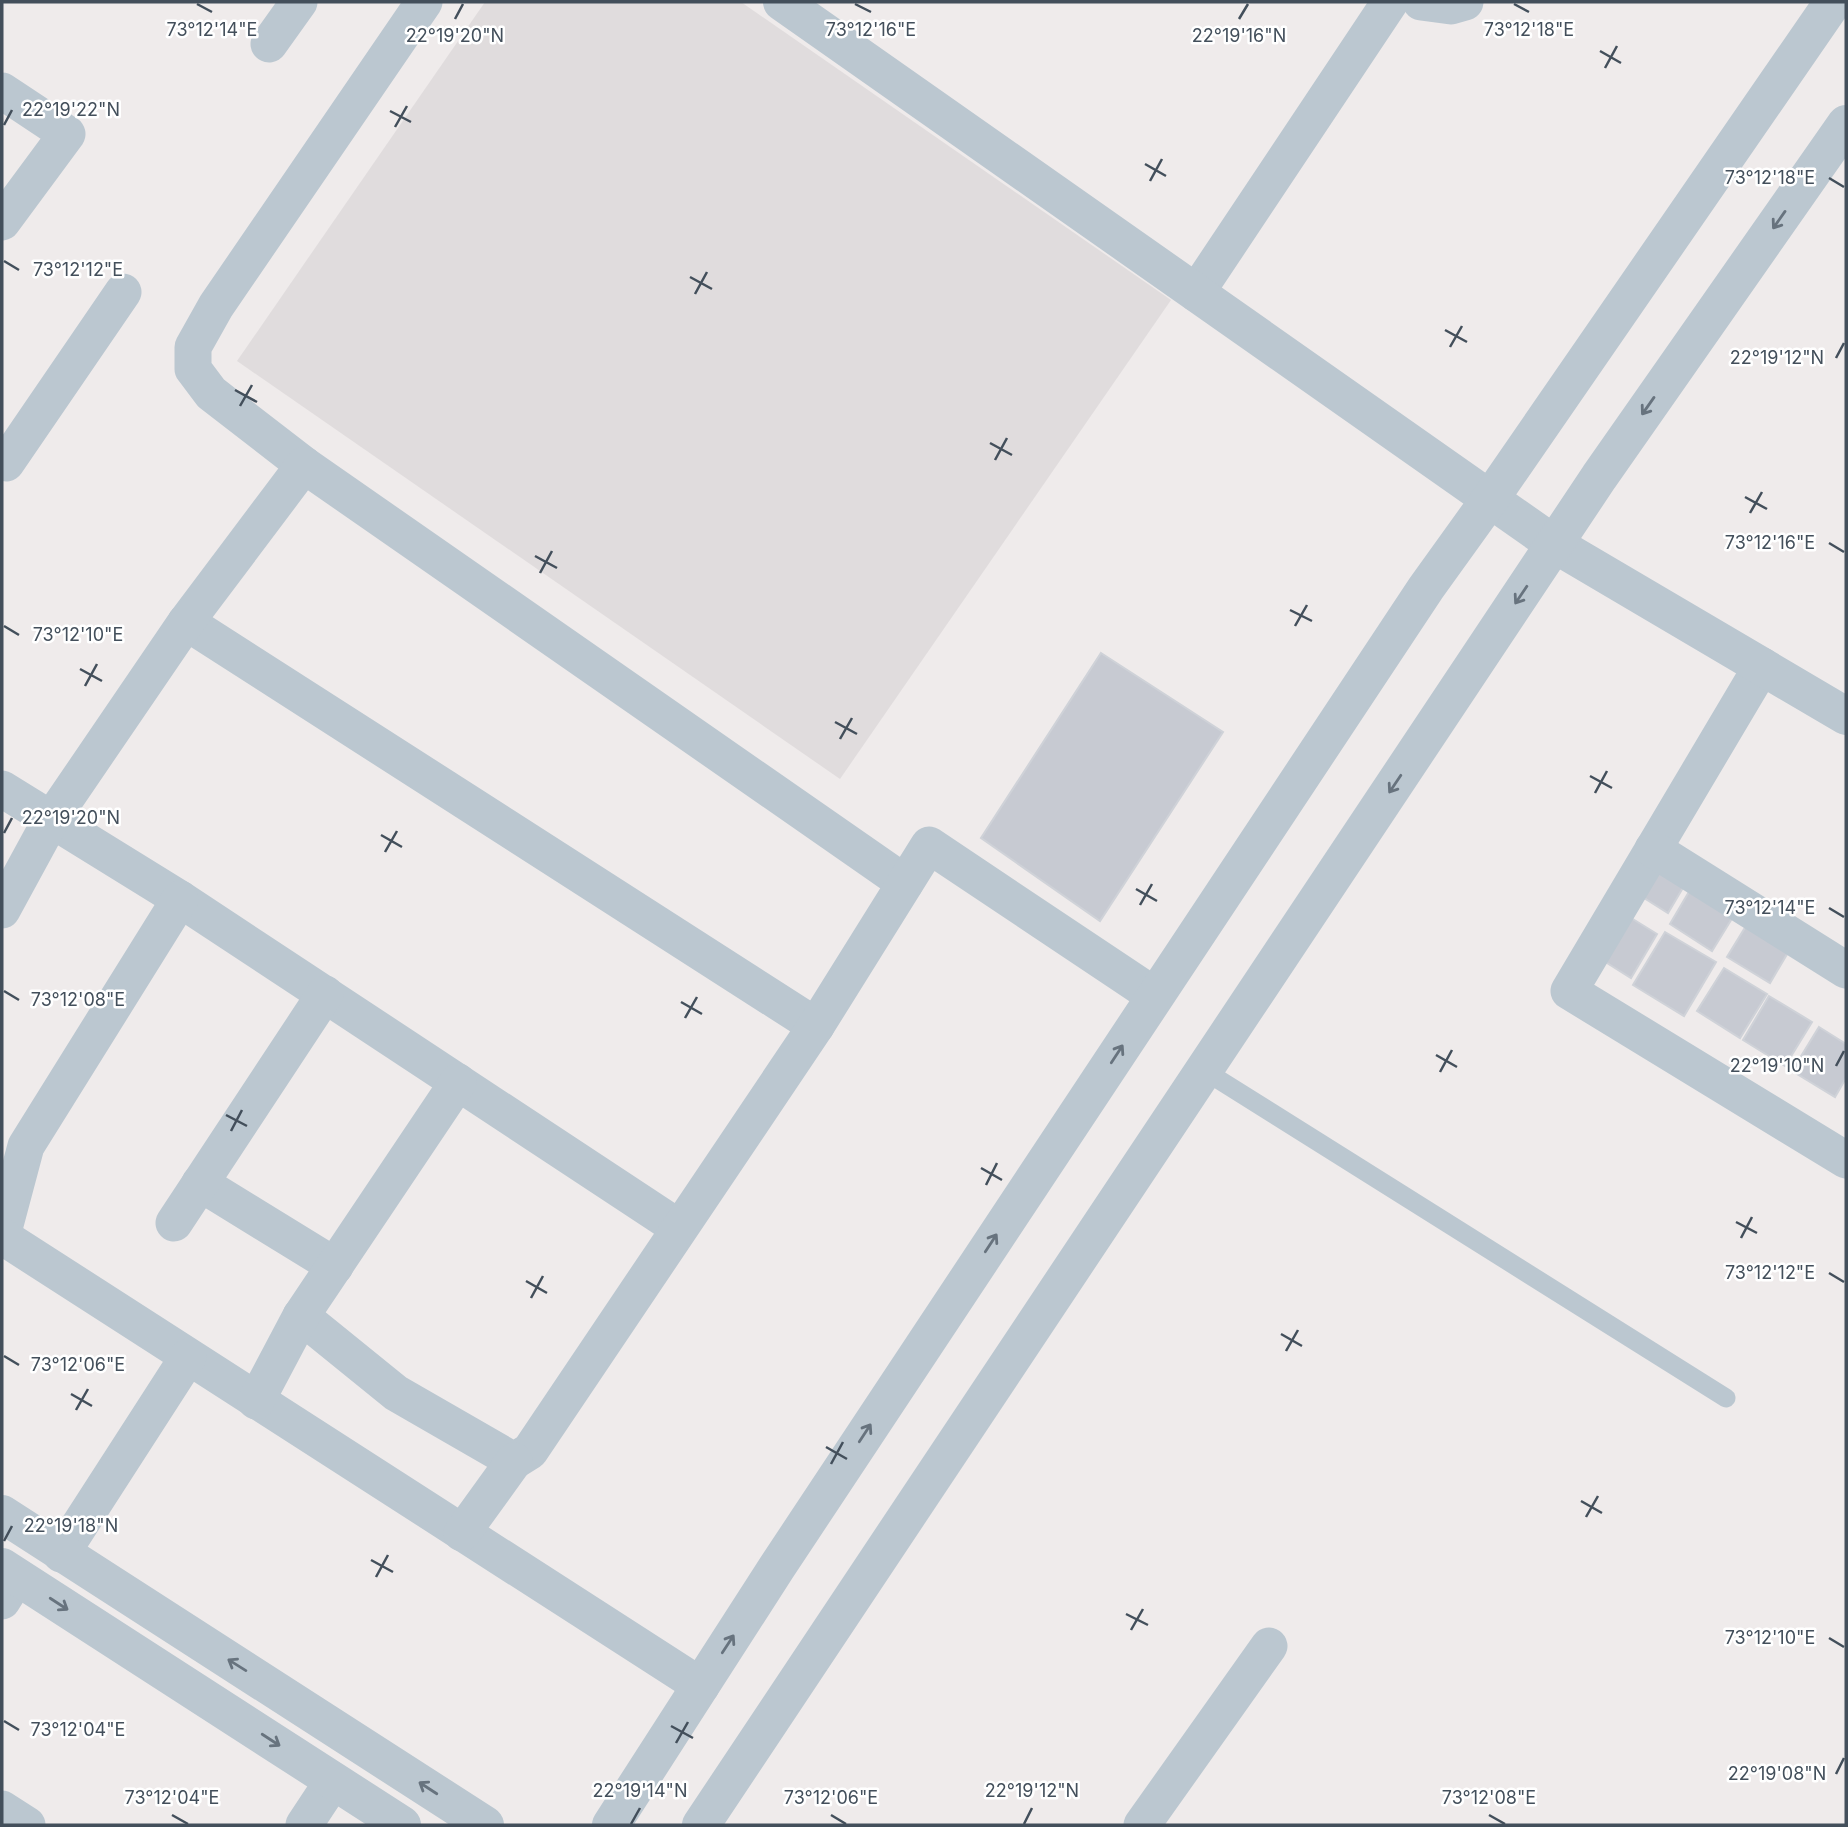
<svg xmlns="http://www.w3.org/2000/svg" width="1848" height="1827" font-family="Inter,sans-serif">
	<style>
		.education { fill: #e0dcdd }
		.building { fill: #c7cad2; stroke: #cfd2d8; stroke-width: 2 }
		.lines { fill: none; stroke-linecap: round; stroke-linejoin: round }
		.service { stroke: #bbc7d0; stroke-width: 19 }
		.minor { stroke: #bbc7d0; stroke-width: 37 }
		.tertiary { stroke: #bbc7d0; stroke-width: 38 }
		.oneway { stroke: #67737e }
		.ticks { fill: none; stroke: #434f5b; stroke-width: 2.5 }
		.ticks-label { font-size: 18px; text-anchor: middle; fill: #434f5b; stroke: #fff; stroke-width: 5; stroke-linejoin: round; paint-order: stroke }
	</style>
	<rect width="100%" height="100%" fill="#efebeb"/>
	<path class="education" d="M485 2H741L1171 300 840 779 237 361Z"/>
	<g class="building">
		<path d="M1101 653 1223 732 1100 921 981 838Z"/>
		<path d="M1652 843 1694 869 1668 913 1625 886Z"/>
		<path d="M1696 880 1739 907 1712 951 1670 924Z"/>
		<path d="M1615 908 1657 934 1631 978 1588 951Z"/>
		<path d="M1754 913 1796 939 1770 983 1727 957Z"/>
		<path d="M1665 932 1716 962 1684 1016 1633 985Z"/>
		<path d="M1724 968 1767 994 1740 1038 1697 1011Z"/>
		<path d="M1769 996 1812 1022 1785 1066 1743 1040Z"/>
		<path d="M1819 1027 1846 1044V1078L1835 1097 1792 1071Z"/>
	</g>
	<g class="lines">
		<path class="service" d="M1205 1071 1726 1398"/>
		<g class="minor">
			<path d="M1421 2 1451 6 1465 2"/>
			<path d="M269 44 299 2"/>
			<path d="M2 91 67 134 2 222"/>
			<path d="M1196 293 1390 2"/>
			<path d="M6 463 123 292"/>
			<path d="M304 465 211 393 193 369V347L216 306 424 2"/>
			<path d="M186 622 816 1026"/>
			<path d="M1762 666 1569 991 1846 1160"/>
			<path d="M2 789 180 899 679 1228"/>
			<path d="M1653 849 1846 970"/>
			<path d="M2 910 51 820 186 622 304 465 905 883"/>
			<path d="M200 1183 335 1266"/>
			<path d="M174 1223 325 994"/>
			<path d="M2 1236 26 1146 180 899"/>
			<path d="M2 1239 3 1237 701 1686"/>
			<path d="M301 1316 396 1393 514 1461 530 1451 816 1026 929 845 1155 996"/>
			<path d="M256 1401 301 1316 458 1082"/>
			<path d="M462 1533 514 1461"/>
			<path d="M61 1554 188 1357"/>
			<path d="M2 1601 17 1577"/>
			<path d="M2 1809 27 1825"/>
			<path d="M304 1825 333 1781"/>
			<path d="M1142 1825 1269 1646"/>
		</g>
		<g class="tertiary">
			<path d="M782 2 1554 544 1846 716"/>
			<path d="M2 1514 485 1825"/>
			<path d="M2 1567 402 1825"/>
			<path d="M611 1825 777 1567 1426 588 1490 499 1833 2"/>
			<path d="M701 1825 1599 477 1846 124"/>
		</g>
	</g>
	<defs><path id="oneway-shaft" d="M-6 0H5M1.5-3L5.5 0L1.5 3" fill="none" stroke-width="1.6" stroke-linecap="round" stroke-linejoin="round" transform="scale(1.75)"/></defs>
	<g class="oneway">
		<use href="#oneway-shaft" transform="translate(1779 220) rotate(125)"/>
		<use href="#oneway-shaft" transform="translate(1648 406) rotate(125)"/>
		<use href="#oneway-shaft" transform="translate(1521 595) rotate(124)"/>
		<use href="#oneway-shaft" transform="translate(1395 784) rotate(124)"/>
		<use href="#oneway-shaft" transform="translate(1117 1054) rotate(-57)"/>
		<use href="#oneway-shaft" transform="translate(991 1243) rotate(-57)"/>
		<use href="#oneway-shaft" transform="translate(865 1433) rotate(-57)"/>
		<use href="#oneway-shaft" transform="translate(59 1604) rotate(33)"/>
		<use href="#oneway-shaft" transform="translate(728 1644) rotate(-57)"/>
		<use href="#oneway-shaft" transform="translate(237 1665) rotate(-148)"/>
		<use href="#oneway-shaft" transform="translate(271 1740) rotate(33)"/>
		<use href="#oneway-shaft" transform="translate(428 1788) rotate(-147)"/>
	</g>
	<path class="ticks" d="M197 4 212 12M855 4 871 12M1514 4 1529 12M455 19 463 4M1239 19 1248 4M1600 51 1621 63M1605 68 1617 46M390 111 411 122M4 125 12 110M395 127 407 106M1145 164 1166 176M1829 178 1844 187M1150 181 1162 159M4 261 19 270M690 277 712 289M695 294 707 272M1445 330 1467 342M1450 347 1462 326M1836 358 1844 343M235 390 257 402M240 406 252 385M990 443 1012 455M995 460 1007 438M1745 497 1767 509M1750 513 1762 492M1829 543 1844 552M535 556 557 568M540 573 552 551M1290 610 1312 621M4 626 19 635M1295 626 1307 605M80 669 102 681M85 686 97 664M835 722 857 734M840 739 852 718M1590 776 1612 788M1595 793 1607 771M4 833 12 818M381 835 402 847M385 852 397 831M1136 889 1157 901M1140 905 1152 884M1829 908 1844 917M4 991 19 1000M681 1002 702 1014M685 1018 697 997M1436 1055 1457 1067M1836 1066 1844 1051M1440 1072 1452 1050M226 1115 247 1126M231 1131 242 1110M981 1168 1002 1180M986 1185 997 1163M1736 1222 1757 1233M1741 1238 1752 1217M1829 1273 1844 1282M526 1281 547 1293M531 1298 543 1276M1281 1334 1302 1346M1286 1351 1298 1330M4 1356 19 1365M71 1394 92 1406M76 1410 88 1389M826 1447 847 1459M831 1464 843 1442M1581 1501 1602 1513M1586 1517 1598 1496M4 1541 12 1526M371 1560 393 1572M376 1577 388 1555M1126 1614 1148 1625M1131 1630 1143 1609M1829 1638 1844 1647M4 1721 19 1730M671 1726 693 1738M676 1743 688 1722M1836 1774 1844 1758M172 1815 188 1824M831 1815 846 1824M1489 1815 1505 1824M631 1824 640 1808M1024 1824 1032 1808"/>
	<g class="ticks-label">
		<text x="212" y="36">73°12'14"E</text>
		<text x="871" y="36">73°12'16"E</text>
		<text x="1529" y="36">73°12'18"E</text>
		<text x="455" y="42">22°19'20"N</text>
		<text x="1239" y="42">22°19'16"N</text>
		<text x="71" y="116">22°19'22"N</text>
		<text x="1770" y="184">73°12'18"E</text>
		<text x="78" y="276">73°12'12"E</text>
		<text x="1777" y="364">22°19'12"N</text>
		<text x="1770" y="549">73°12'16"E</text>
		<text x="78" y="641">73°12'10"E</text>
		<text x="71" y="824">22°19'20"N</text>
		<text x="1770" y="914">73°12'14"E</text>
		<text x="78" y="1006">73°12'08"E</text>
		<text x="1777" y="1072">22°19'10"N</text>
		<text x="1770" y="1279">73°12'12"E</text>
		<text x="78" y="1371">73°12'06"E</text>
		<text x="71" y="1532">22°19'18"N</text>
		<text x="1770" y="1644">73°12'10"E</text>
		<text x="78" y="1736">73°12'04"E</text>
		<text x="1777" y="1780">22°19'08"N</text>
		<text x="640" y="1797">22°19'14"N</text>
		<text x="1032" y="1797">22°19'12"N</text>
		<text x="172" y="1804">73°12'04"E</text>
		<text x="831" y="1804">73°12'06"E</text>
		<text x="1489" y="1804">73°12'08"E</text>
	</g>
	<rect width="1848" height="1827" fill="none" stroke="#434f5b" stroke-width="7"/>
</svg>
